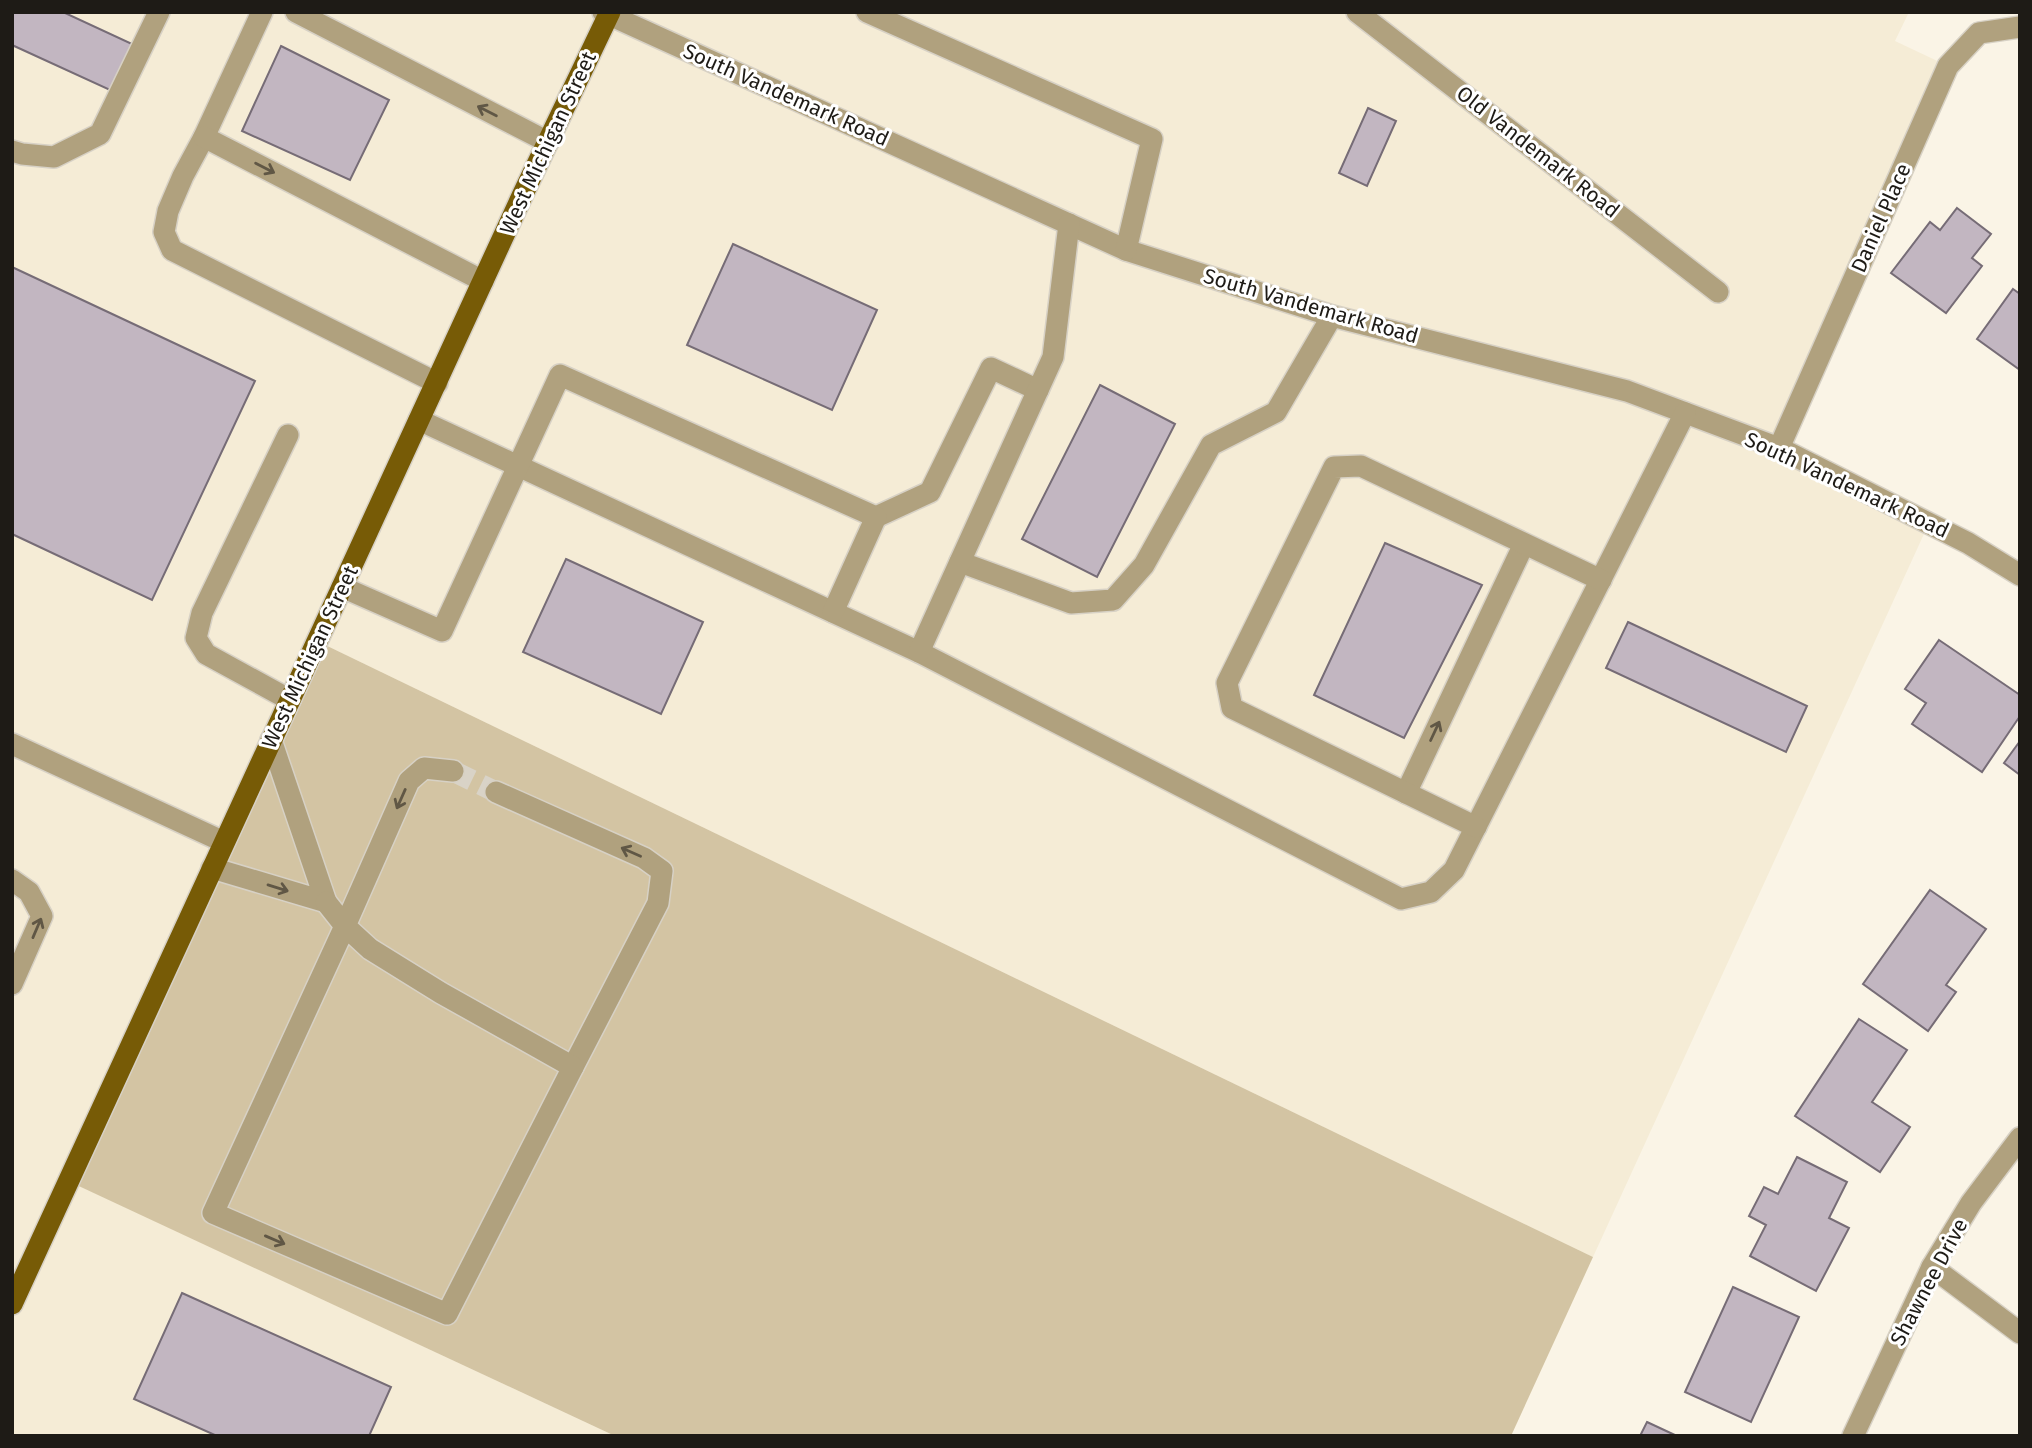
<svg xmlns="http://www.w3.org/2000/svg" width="2032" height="1448" font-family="'Fira Sans',sans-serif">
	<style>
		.built { fill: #f5ecd6 }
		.green { fill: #d3c4a3 }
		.building { fill: #c2b6c1; stroke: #766c76; stroke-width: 2 }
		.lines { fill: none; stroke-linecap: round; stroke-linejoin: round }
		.minor-tunnel { stroke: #d9d3c7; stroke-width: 21; stroke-dasharray: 21 10; stroke-linecap: butt }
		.minor-casing { stroke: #d7d1c5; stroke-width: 24 }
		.major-casing { stroke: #d7d1c5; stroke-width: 24 }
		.minor { stroke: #b0a17e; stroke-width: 21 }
		.major { stroke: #775b06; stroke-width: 21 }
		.oneway { stroke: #605745 }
		.labels { text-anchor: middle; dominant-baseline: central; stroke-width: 6; stroke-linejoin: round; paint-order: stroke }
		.street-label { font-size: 21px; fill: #1e1b16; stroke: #fff }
	</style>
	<rect width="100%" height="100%" fill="#faf4e6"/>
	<path class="built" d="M12 12H1909L1895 41 1948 66 1779 448 1929 523 1593 1257 317 641 69 1181 615 1436H12Z"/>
	<path class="green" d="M317 641 1593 1257 1511 1436H615L68 1181Z"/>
	<g class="building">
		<path d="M12 12H63L132 44 110 90 12 45Z"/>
		<path d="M281 46 389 100 350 180 242 131Z"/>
		<path d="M1368 108 1396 121 1367 186 1339 173Z"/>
		<path d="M1957 208 1991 234 1972 258 1982 266 1946 313 1891 273 1930 222 1940 230Z"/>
		<path d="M733 244 877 310 832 410 687 345Z"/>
		<path d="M12 267 255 381 152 600 12 534Z"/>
		<path d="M2013 289 2020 294V370L1977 339Z"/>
		<path d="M1100 385 1175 424 1097 577 1022 539Z"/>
		<path d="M1385 543 1482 585 1404 738 1314 695Z"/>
		<path d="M566 559 703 622 661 714 523 652Z"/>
		<path d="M1628 622 1807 706 1786 752 1606 668Z"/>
		<path d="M1939 640 2020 695V716L1982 772 1912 724 1926 703 1905 689Z"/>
		<path d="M2020 741V775L2004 763Z"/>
		<path d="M1930 890 1986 929 1946 985 1956 992 1928 1031 1863 984Z"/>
		<path d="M1859 1019 1907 1050 1872 1102 1910 1127 1880 1172 1795 1116Z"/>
		<path d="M1797 1157 1847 1182 1829 1218 1849 1228 1816 1291 1750 1256 1766 1225 1749 1216 1764 1187 1778 1194Z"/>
		<path d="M1733 1287 1799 1317 1751 1422 1685 1392Z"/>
		<path d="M182 1293 391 1387 369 1436H217L134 1399Z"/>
		<path d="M1647 1422 1677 1436H1640Z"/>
	</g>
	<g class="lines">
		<path class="minor-tunnel" d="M453 771 496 792"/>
		<defs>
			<g id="minor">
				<path d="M262 12 204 137 183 176 168 211 164 232 172 250 437 383"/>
				<path d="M296 12 548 142"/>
				<path d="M603 12 1126 250 1332 316 1627 391 1779 448 1968 543 2020 575"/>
				<path d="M867 12 1152 139 1126 250"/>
				<path d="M1357 12 1718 292"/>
				<path d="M204 137 483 281"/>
				<path d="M12 151 22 154 54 157 100 134 159 12"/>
				<path d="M419 420 919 652 1401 899 1431 892 1454 870 1685 413"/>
				<path d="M288 435 202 613 196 638 206 654 290 700"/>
				<path d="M1779 448 1948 66 1979 33 2020 27"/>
				<path d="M876 517 930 492 991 368 1038 390"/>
				<path d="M960 562 1071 603 1113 600 1144 565 1211 445 1276 412 1332 316"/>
				<path d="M342 587 442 631 560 375 876 517 833 612"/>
				<path d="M919 652 1053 357 1069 224"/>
				<path d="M12 744 224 842"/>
				<path d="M496 792 644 858 662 871 658 903 573 1067"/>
				<path d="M1406 793 1524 544"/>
				<path d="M1476 827 1232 708 1227 683 1334 467 1361 466 1601 580"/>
				<path d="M212 868 326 902 271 740"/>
				<path d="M12 880 29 892 42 916 12 984"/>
				<path d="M326 902 345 926 370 949 441 993 573 1067 447 1314 213 1213 345 926 409 781 424 768 453 771"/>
				<path d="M1932 1267 2020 1333"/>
				<path d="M1853 1436 1932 1267 1971 1203 2020 1138"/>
			</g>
			<path id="major" d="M12 1304 522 196 610 12"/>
		</defs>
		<use href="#minor" class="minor-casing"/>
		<use href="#major" class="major-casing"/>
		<use href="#minor" class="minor"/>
		<use href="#major" class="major"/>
	</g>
	<defs><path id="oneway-shaft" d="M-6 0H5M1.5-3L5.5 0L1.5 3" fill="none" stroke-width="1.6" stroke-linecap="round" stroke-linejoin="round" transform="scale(1.75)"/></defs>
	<g class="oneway">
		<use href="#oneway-shaft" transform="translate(487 111) rotate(-153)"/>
		<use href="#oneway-shaft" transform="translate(265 168) rotate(27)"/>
		<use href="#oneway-shaft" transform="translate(1435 731) rotate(-65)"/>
		<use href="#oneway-shaft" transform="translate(401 799) rotate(114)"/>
		<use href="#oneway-shaft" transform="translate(631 852) rotate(-156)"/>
		<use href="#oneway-shaft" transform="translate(278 888) rotate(17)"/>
		<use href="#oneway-shaft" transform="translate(37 928) rotate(-67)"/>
		<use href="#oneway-shaft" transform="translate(275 1240) rotate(23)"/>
	</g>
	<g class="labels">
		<g class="street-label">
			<text transform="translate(786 95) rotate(24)">South Vandemark Road</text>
			<text transform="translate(548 143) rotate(-65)">West Michigan Street</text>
			<text transform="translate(1538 152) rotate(38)">Old Vandemark Road</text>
			<text transform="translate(1881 218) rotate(-66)">Daniel Place</text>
			<text transform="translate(1311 306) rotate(16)">South Vandemark Road</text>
			<text transform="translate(1847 485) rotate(25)">South Vandemark Road</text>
			<text transform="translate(310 657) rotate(-65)">West Michigan Street</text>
			<text transform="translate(1929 1282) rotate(-62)">Shawnee Drive</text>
		</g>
	</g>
	<rect width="2032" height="1448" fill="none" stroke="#1e1b16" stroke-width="28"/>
</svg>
